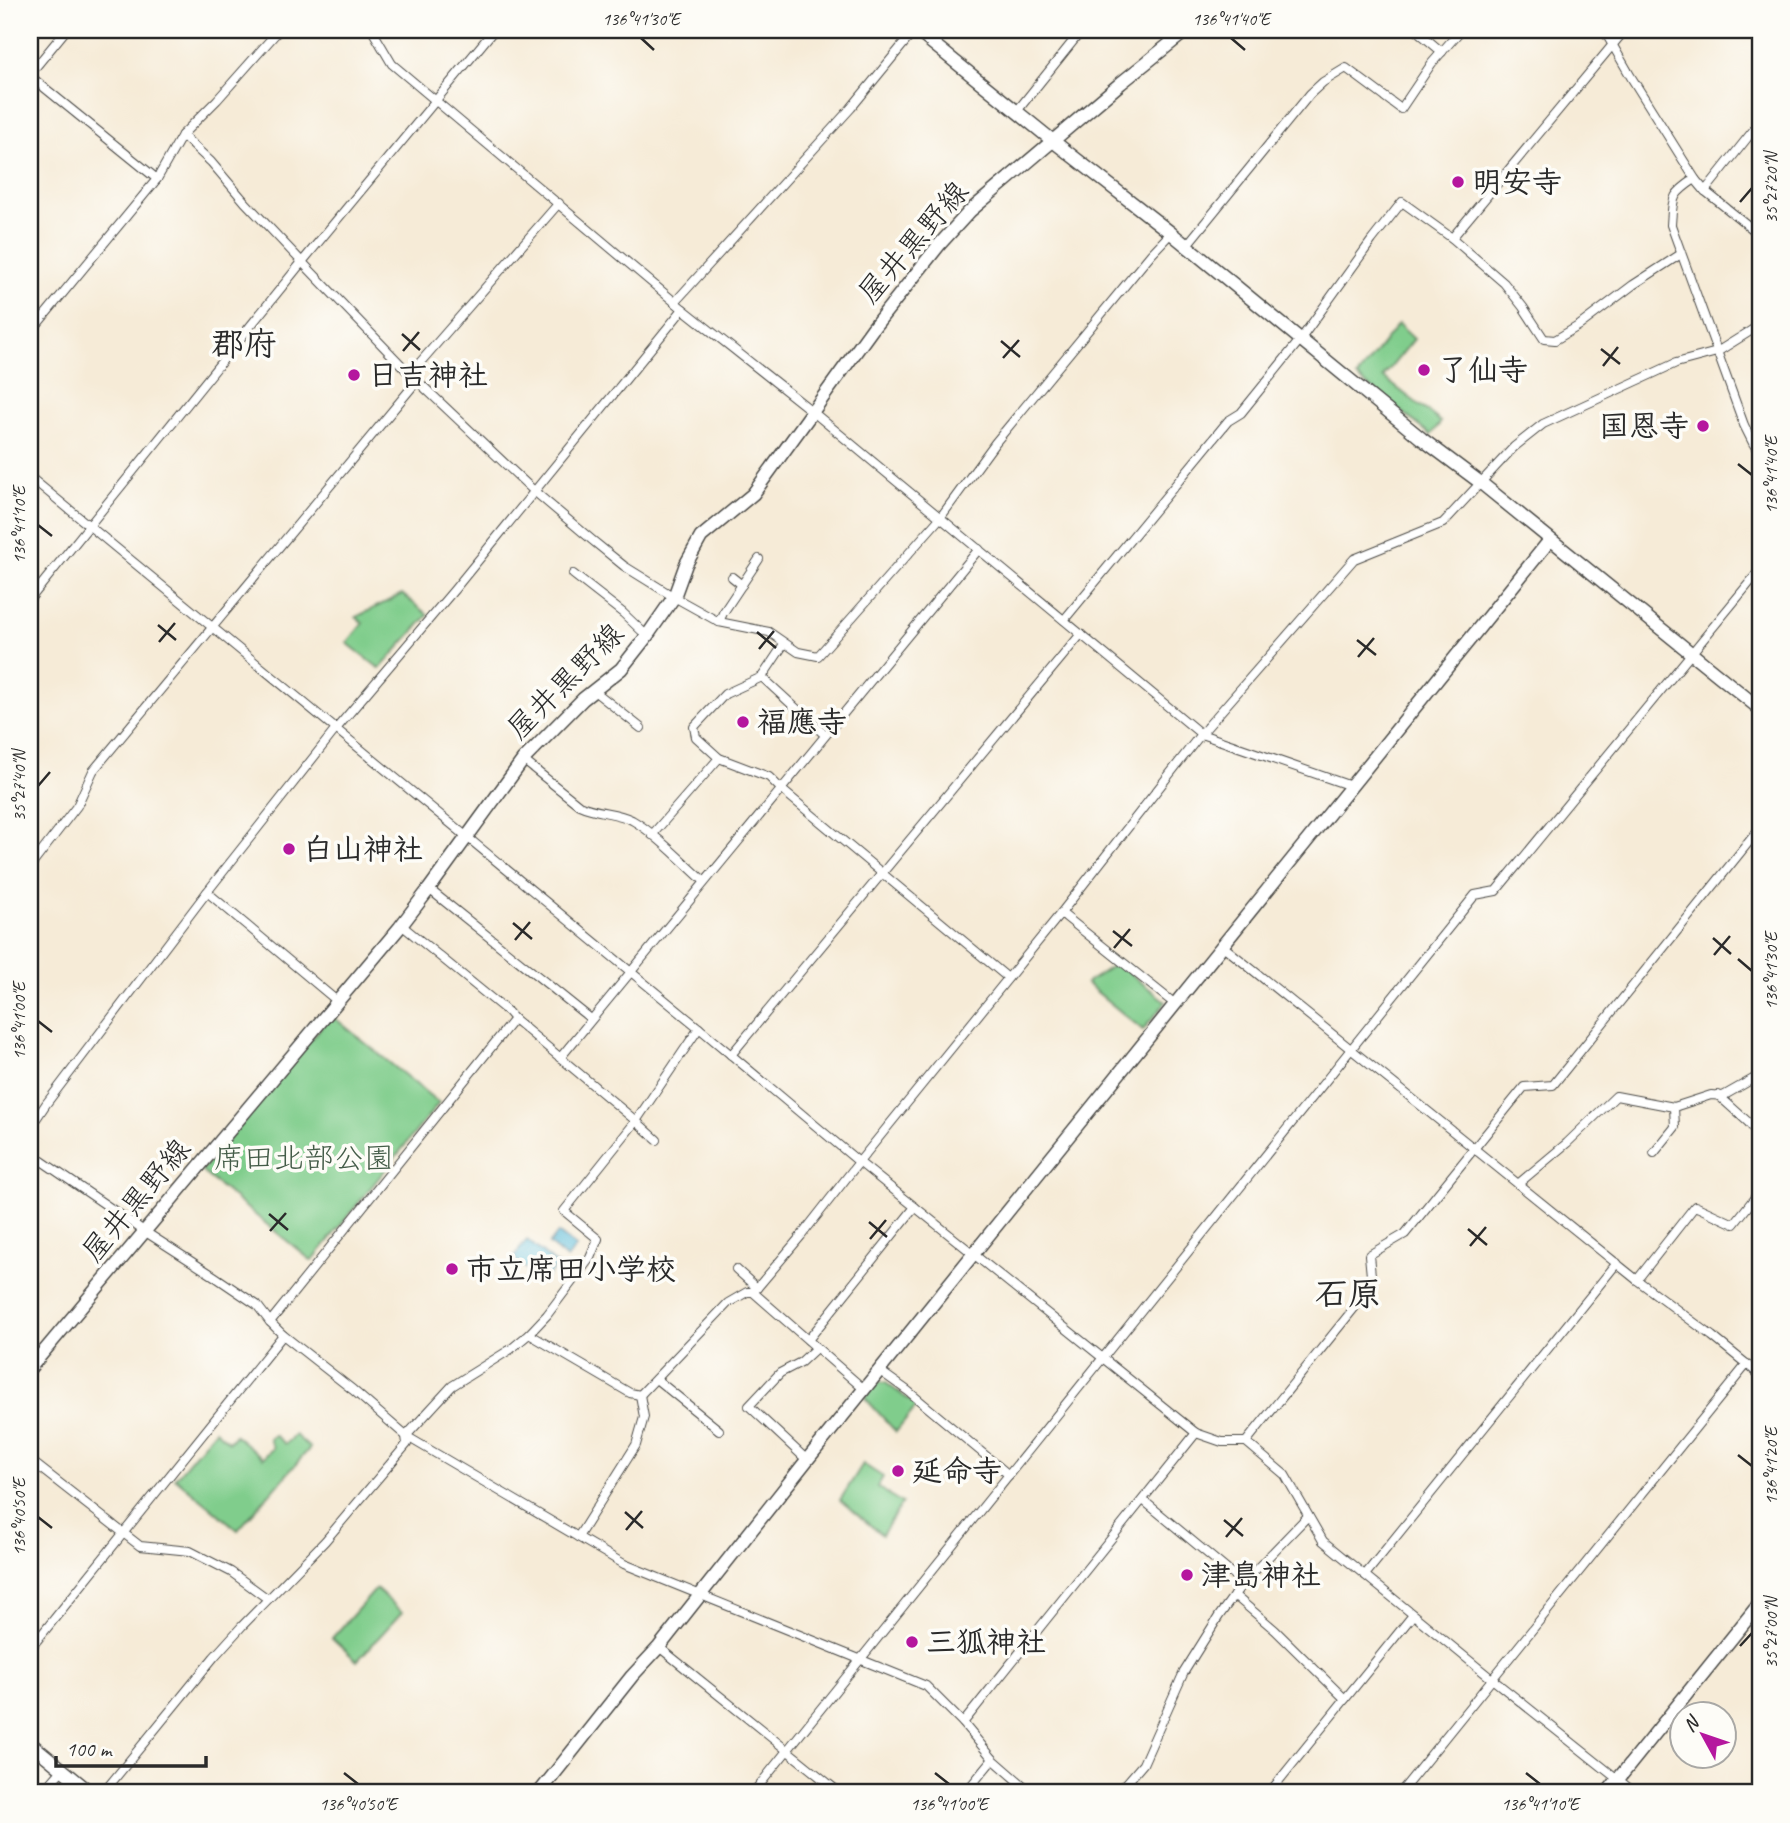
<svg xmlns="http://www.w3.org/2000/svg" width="1790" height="1823" font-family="Caveat,'Klee One',sans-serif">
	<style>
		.green { fill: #80cd8c; stroke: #567c5c; stroke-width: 2 }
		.water { fill: #5abbd9; stroke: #427382; stroke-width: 2 }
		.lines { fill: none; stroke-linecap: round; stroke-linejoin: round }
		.street-casing { stroke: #494845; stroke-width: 10 }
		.secondary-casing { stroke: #494845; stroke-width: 15 }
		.street { stroke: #fff; stroke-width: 8 }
		.secondary { stroke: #fff; stroke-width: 12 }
		.ticks { fill: none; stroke: #2b2b2b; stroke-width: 2.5 }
		.poi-dot { fill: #b5179e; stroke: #fdfcf7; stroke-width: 2.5 }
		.labels { text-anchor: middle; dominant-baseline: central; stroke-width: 7; stroke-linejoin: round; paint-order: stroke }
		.poi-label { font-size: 30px; font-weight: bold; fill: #2b2b2b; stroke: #fdfcf7; text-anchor: start }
		.street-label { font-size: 30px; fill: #2b2b2b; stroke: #fdfcf7 }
		.park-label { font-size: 30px; fill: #445c48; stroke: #fdfcf7 }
		.quarter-label { font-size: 33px; font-weight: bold; fill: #2b2b2b; stroke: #fdfcf7 }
		.neatline { fill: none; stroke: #2b2b2b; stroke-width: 2.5 }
		.ticks-label { font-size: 18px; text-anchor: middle; fill: #2b2b2b }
	</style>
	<rect width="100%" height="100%" fill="#fdfcf7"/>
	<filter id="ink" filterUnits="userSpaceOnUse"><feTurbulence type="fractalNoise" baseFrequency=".0143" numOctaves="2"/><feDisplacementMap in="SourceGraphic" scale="14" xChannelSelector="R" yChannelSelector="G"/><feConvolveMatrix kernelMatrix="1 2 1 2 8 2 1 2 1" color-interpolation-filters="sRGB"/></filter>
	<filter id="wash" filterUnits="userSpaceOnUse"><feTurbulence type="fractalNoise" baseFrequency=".00686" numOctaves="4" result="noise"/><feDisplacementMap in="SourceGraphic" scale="28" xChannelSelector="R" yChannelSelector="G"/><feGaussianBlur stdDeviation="1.57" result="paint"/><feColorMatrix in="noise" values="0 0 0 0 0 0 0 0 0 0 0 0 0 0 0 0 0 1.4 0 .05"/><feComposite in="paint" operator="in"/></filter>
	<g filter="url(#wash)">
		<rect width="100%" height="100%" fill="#f6ebd7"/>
		<g class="green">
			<path d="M1398 324 1414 339 1383 377 1441 422 1431 435 1357 377Z"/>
			<path d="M402 594 428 615 380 669 347 643 363 623 356 617Z"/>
			<path d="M1117 963 1166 1002 1143 1030 1086 983Z"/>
			<path d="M331 1015 439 1103 312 1261 201 1171Z"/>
			<path d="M878 1382 886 1383 917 1406 896 1432 865 1398Z"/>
			<path d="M215 1430 229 1442 235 1435 263 1458 273 1448 269 1439 274 1435 285 1444 295 1435 310 1448 238 1530 175 1478Z"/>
			<path d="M863 1464 883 1477 877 1487 902 1503 882 1535 840 1500Z"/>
			<path d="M376 1589 402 1612 357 1661 332 1638Z"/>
		</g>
		<g class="water">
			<path d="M558 1233 576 1247 567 1259 549 1244Z"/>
			<path d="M527 1240 557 1265 543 1282 513 1258Z"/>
		</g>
	</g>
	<g filter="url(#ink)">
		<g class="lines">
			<defs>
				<g id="street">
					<path d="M372 30 392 64 683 309 813 412 1201 734 1351 786"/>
					<path d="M1416 30 1442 52"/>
					<path d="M1604 30 1631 77 1695 179 1705 191 1760 235"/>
					<path d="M30 74 66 30"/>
					<path d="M30 76 157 179"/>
					<path d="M1017 111 1082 30"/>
					<path d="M182 135 211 162 245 202 302 262 410 374 534 491 592 540 624 566 674 597 719 622 769 632 798 652 818 656 940 518 995 443 1151 254 1171 233"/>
					<path d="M1695 179C1671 195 1673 197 1671 225L1744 425 1753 443 1760 454"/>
					<path d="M1705 191 1760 122"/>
					<path d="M1452 238 1625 30"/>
					<path d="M1186 246 1310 94 1323 82 1346 68 1401 109 1432 63 1461 30"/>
					<path d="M675 302 851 108 915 30"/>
					<path d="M30 333 157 179 182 135 217 100 279 30"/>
					<path d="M410 374 559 203"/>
					<path d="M30 477 699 1028 859 1162 1196 1433 1222 1442H1246L1285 1475 1323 1541 1492 1679 1635 1793"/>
					<path d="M573 574 623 613 647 636"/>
					<path d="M732 577 742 585"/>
					<path d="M30 599 302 262 494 30"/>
					<path d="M1064 620 1228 421 1241 413 1300 340 1372 240 1402 202 1452 238 1504 283 1523 307 1544 339 1555 340 1580 325 1633 285 1681 254"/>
					<path d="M719 622 723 613 759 559"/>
					<path d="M762 677 784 644"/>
					<path d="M593 690 641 728"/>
					<path d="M825 735 762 677 725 694 694 727 696 737 719 758 769 777 781 789 1008 978"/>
					<path d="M523 760 579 805C596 813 616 812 632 820 655 833 684 863 704 881"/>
					<path d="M652 835 719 758"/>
					<path d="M30 867 77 806 93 771 417 381"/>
					<path d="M429 889 591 1019"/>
					<path d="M207 892 337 1001"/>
					<path d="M1061 913 1175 1004"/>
					<path d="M400 927 405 928 508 1012 514 1019 636 1121 657 1140"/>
					<path d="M1223 946 1637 1280 1712 1336 1760 1375"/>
					<path d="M731 1055 1081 634"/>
					<path d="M560 1058 979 549"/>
					<path d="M1718 1095 1748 1122 1760 1136"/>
					<path d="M30 1128 46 1104 207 892 336 729 454 590 683 309"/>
					<path d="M30 1153 144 1231 214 1276 257 1305 270 1322 283 1335 353 1390 406 1436 624 1564 926 1686 963 1723 993 1759 1032 1793"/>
					<path d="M1654 1153 1675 1127 1674 1107"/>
					<path d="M1518 1184 1567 1143 1616 1096 1674 1107 1711 1095 1723 1096 1760 1075"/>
					<path d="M736 1269 757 1288"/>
					<path d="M1637 1280 1695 1206 1734 1224 1760 1191"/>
					<path d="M753 1292 865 1390"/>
					<path d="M270 1322 514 1019"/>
					<path d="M529 1334 630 1393 640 1395"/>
					<path d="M808 1340 915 1207"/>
					<path d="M880 1371 908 1391 1009 1475"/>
					<path d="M656 1379 719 1430"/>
					<path d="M640 1395 728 1303 747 1292H753L757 1288 801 1236 859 1162 1061 913 1201 734 1354 559 1443 523 1514 447 1543 424 1676 363 1717 352 1760 325"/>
					<path d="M1246 1442 1372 1286 1369 1255 1405 1234 1524 1087 1553 1085 1760 828"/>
					<path d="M30 1460 140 1546 190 1551 231 1572 268 1599"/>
					<path d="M807 1460 749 1406 780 1373 801 1362 816 1348"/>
					<path d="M1143 1500 1243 1583"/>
					<path d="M578 1537 636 1445 644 1417 640 1395"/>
					<path d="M1365 1575 1617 1263"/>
					<path d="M1234 1595 1275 1630 1345 1699"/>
					<path d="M659 1647 840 1793"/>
					<path d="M30 1649 283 1335"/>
					<path d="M963 1723 1196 1433"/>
					<path d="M42 1793 62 1770"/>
					<path d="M103 1793 214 1657 242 1626 325 1541 407 1444 406 1436 452 1386 511 1349 529 1334 547 1315 590 1258 598 1239 564 1211 636 1121 699 1028"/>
					<path d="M753 1793 1475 895 1496 891 1760 570"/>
					<path d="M965 1793 993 1759"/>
					<path d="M1118 1793 1143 1764 1184 1672 1219 1616 1243 1583 1308 1516"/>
					<path d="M1269 1793 1413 1615"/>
					<path d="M1400 1793 1747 1364"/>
				</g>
				<g id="secondary">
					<path d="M916 30 1053 141 1171 233 1422 439 1481 483 1760 709"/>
					<path d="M30 1368 400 927 429 889 523 760 583 699 621 669 647 636 674 597 686 564 701 537 753 494 873 328 939 245 970 211 1121 83 1187 30"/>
					<path d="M30 1743 91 1793"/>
					<path d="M539 1793 632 1676 659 1647 807 1460 1550 540"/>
					<path d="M1607 1793 1760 1603"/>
				</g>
			</defs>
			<use href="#street" class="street-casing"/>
			<use href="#secondary" class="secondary-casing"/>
			<use href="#street" class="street"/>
			<use href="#secondary" class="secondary"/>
		</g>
	</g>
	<path class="ticks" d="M641 38 654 50M1231 38 1245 50M1740 202 1752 188M402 334 420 350M1001 341 1020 357M1601 349 1620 364M403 351 419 332M1003 358 1019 340M1603 366 1618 347M1738 464 1752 475M38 525 52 536M158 625 176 640M757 632 776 648M1357 640 1376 655M159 642 175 623M759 649 774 631M1358 657 1374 638M38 786 50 772M513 923 532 939M1113 931 1132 946M1713 938 1731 954M515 940 530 922M1114 948 1130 929M1714 955 1730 936M1738 959 1752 971M38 1021 52 1032M269 1214 288 1230M869 1222 887 1237M1468 1229 1487 1245M270 1231 286 1213M870 1239 886 1220M1470 1246 1486 1227M1738 1455 1752 1466M625 1512 643 1528M38 1517 52 1528M1224 1520 1243 1536M626 1530 642 1511M1226 1537 1242 1518M1740 1646 1752 1633M344 1773 358 1784M935 1773 949 1784M1526 1773 1540 1784"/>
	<g class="poi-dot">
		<circle cx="1458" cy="182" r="7"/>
		<circle cx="1424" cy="370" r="7"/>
		<circle cx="354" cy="375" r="7"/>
		<circle cx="1703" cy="426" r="7"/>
		<circle cx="743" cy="722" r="7"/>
		<circle cx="289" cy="849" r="7"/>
		<circle cx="452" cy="1269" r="7"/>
		<circle cx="898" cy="1471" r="7"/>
		<circle cx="1187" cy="1575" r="7"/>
		<circle cx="912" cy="1642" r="7"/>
	</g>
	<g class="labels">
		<g class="poi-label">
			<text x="1472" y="182">明安寺</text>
			<text x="1438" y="370">了仙寺</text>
			<text x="368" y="375">日吉神社</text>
			<text x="1689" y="426" text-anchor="end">国恩寺</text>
			<text x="757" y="722">福應寺</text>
			<text x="303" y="849">白山神社</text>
			<text x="466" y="1269">市立席田小学校</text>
			<text x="912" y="1471">延命寺</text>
			<text x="1201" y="1575">津島神社</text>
			<text x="926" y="1642">三狐神社</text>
		</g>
		<g class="street-label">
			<text transform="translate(913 242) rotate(-49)">屋井黒野線</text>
			<text transform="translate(565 681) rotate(-45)">屋井黒野線</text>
			<text transform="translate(136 1200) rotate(-50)">屋井黒野線</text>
		</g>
		<g class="park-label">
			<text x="304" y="1158">席田北部公園</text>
		</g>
		<g class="quarter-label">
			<text x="244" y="344">郡府</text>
			<text x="1348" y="1294">石原</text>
		</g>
	</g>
	<rect width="1790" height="1823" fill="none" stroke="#fdfcf7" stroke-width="77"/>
	<g transform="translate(1703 1735) rotate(310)"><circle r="33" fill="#fdfcf7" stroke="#a9a8a5" stroke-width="2"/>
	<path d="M0-5L12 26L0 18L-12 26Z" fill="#b5179e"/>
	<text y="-10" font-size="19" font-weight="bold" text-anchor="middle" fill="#2b2b2b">N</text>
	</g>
	<path d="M56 1756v10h150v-10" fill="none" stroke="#2b2b2b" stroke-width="3.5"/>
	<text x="66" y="1756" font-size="21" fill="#2b2b2b" stroke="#fdfcf7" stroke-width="5" paint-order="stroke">100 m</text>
	<rect x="38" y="38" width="1714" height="1746" class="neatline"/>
	<g class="ticks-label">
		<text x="641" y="25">136°41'30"E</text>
		<text x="1231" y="25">136°41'40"E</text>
		<text transform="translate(1771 188) rotate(-90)" y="6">35°27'20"N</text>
		<text transform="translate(1771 475) rotate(-90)" y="6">136°41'40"E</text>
		<text transform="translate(19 525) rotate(-90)" y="6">136°41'10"E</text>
		<text transform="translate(19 786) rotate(-90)" y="6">35°27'40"N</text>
		<text transform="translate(1771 971) rotate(-90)" y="6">136°41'30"E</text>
		<text transform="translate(19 1021) rotate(-90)" y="6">136°41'00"E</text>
		<text transform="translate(1771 1466) rotate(-90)" y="6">136°41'20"E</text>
		<text transform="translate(19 1517) rotate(-90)" y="6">136°40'50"E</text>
		<text transform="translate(1771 1633) rotate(-90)" y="6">35°27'00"N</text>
		<text x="358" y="1810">136°40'50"E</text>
		<text x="949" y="1810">136°41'00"E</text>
		<text x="1540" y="1810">136°41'10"E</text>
	</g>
</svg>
